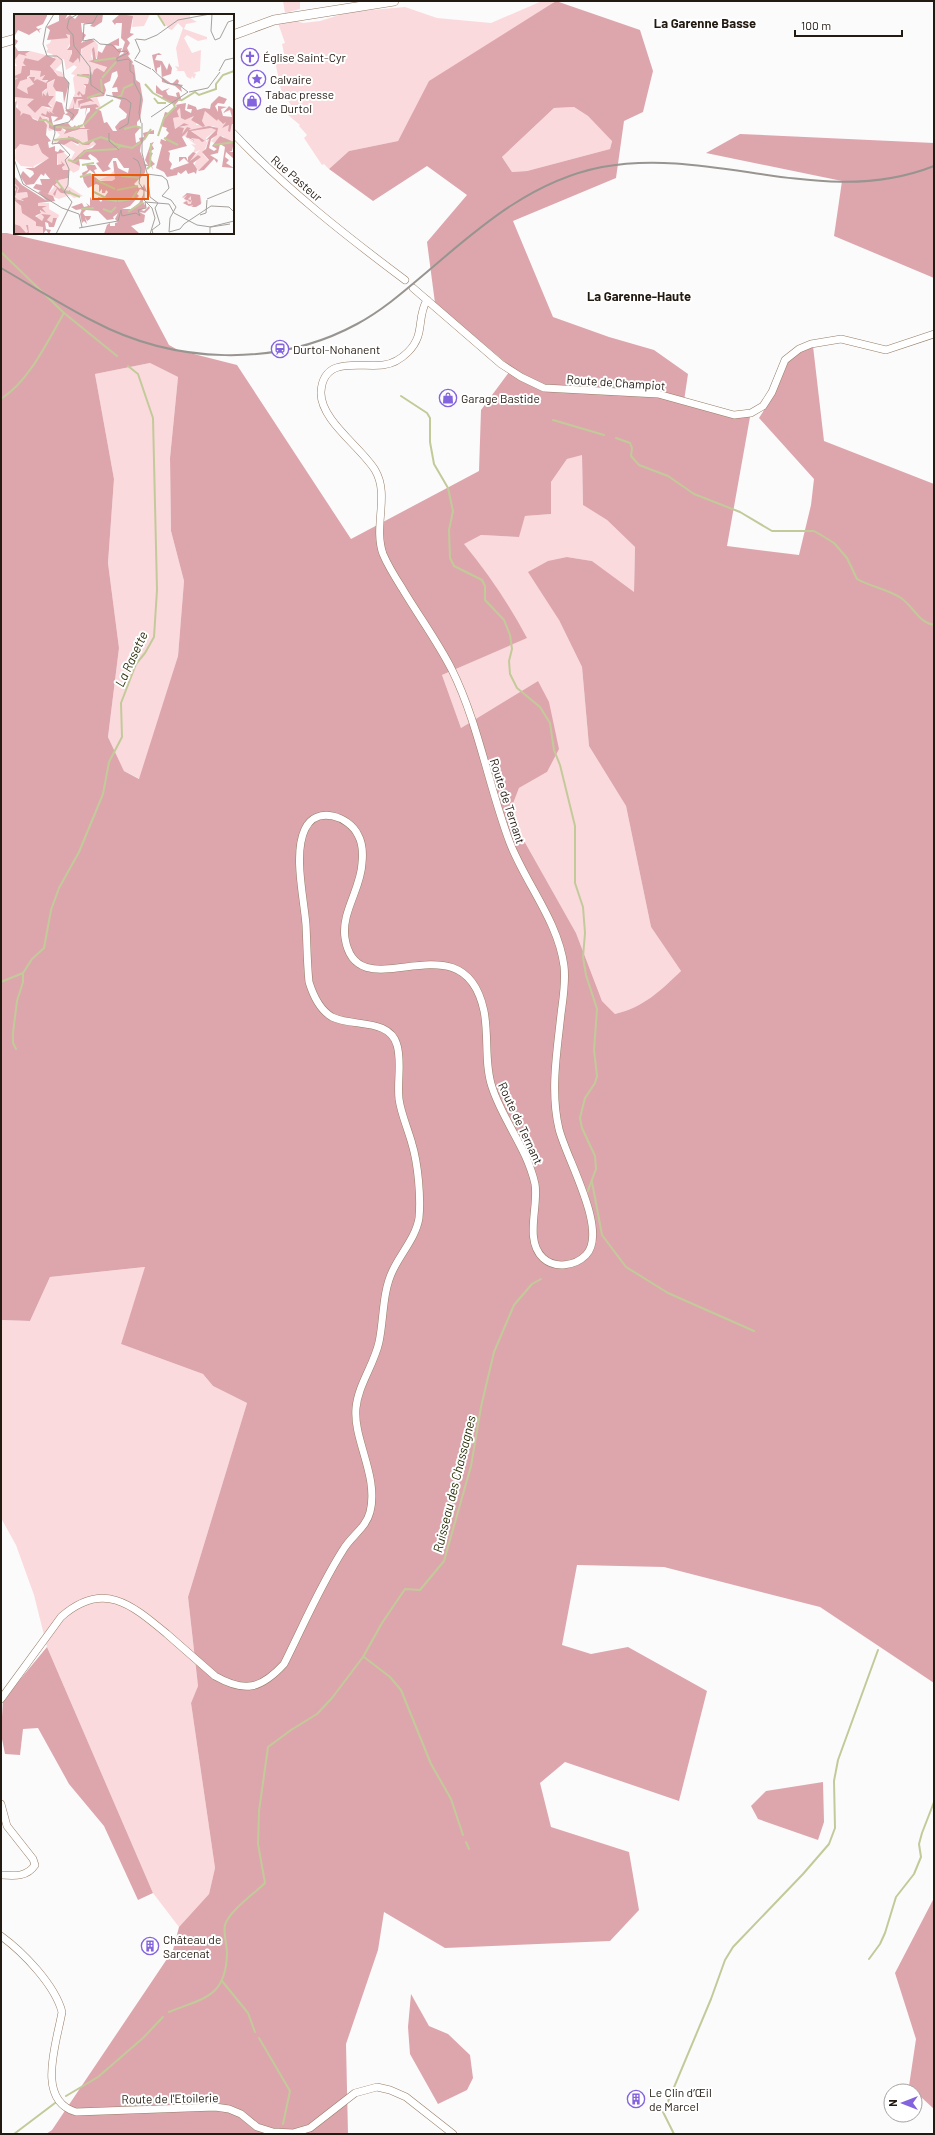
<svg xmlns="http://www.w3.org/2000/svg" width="935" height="2135" font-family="Barlow,sans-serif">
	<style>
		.green { fill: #fbdadd }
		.forest { fill: #dda6ad; fill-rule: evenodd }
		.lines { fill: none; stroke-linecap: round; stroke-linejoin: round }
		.stream { stroke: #c3ca9a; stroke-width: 2 }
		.minor-casing { stroke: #957d67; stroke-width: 8 }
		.major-casing { stroke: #957d67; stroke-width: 10 }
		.minor { stroke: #fff; stroke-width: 7 }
		.major { stroke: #fff; stroke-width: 9 }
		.rail { stroke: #989490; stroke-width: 2 }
		.labels { text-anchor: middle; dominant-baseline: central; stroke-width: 4; stroke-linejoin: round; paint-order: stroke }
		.poi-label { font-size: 12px; fill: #231a11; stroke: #fff; text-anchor: start }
		.street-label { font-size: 12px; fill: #231a11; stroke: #fff }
		.neighbourhood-label { font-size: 13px; font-weight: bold; fill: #231a11; stroke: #fff }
		.water-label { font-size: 13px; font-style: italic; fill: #2a2f08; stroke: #fff }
		.inset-river { fill: none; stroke: #c3ca9a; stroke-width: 2 }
		.inset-road { fill: none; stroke: #a5a19d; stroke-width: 1 }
		.view { fill: #e8590c; fill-opacity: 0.15; stroke: #e8590c; stroke-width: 2 }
		.inset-edge { fill: none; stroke: #231a11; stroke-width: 2 }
	</style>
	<rect width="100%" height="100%" fill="#fbfbfb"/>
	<g class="green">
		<path d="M283 1H300V9L285 13Z"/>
		<path d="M542 1H552L555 5 430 81 398 141 349 151 329 169 324 164 322 165 304 138 307 135 299 126 300 125 288 115 291 113 288 108 291 105 281 90 275 61 285 58 282 44 285 43 278 23 294 20 303 23 320 21 349 12 405 7 437 18 491 23Z"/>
		<path d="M574 107 588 116 612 140 610 149 527 171 512 172 502 157 554 108Z"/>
		<path d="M150 363 178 377 170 458 171 531 184 581 178 656 140 779 124 771 108 737 119 648 108 563 114 479 95 374Z"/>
		<path d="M582 454 583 505 607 520 635 547 634 593 592 561 567 557 559 620 582 667 589 746 626 806 651 927 681 971C660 991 644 1007 615 1014L602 1001 576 933 509 814 519 788 547 772 538 681 461 728 442 675 526 638C509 604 488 573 463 544L481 535 518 537 525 516 551 514V482L567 459Z"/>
		<path d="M146 1267 121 1344 203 1374 213 1386 247 1403 188 1597 198 1686 191 1703 215 1868 209 1894 179 1927 153 1893 47 1647 34 1595 16 1545 1 1518V1320L30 1321 50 1277Z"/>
	</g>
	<g class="forest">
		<path d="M556 1 640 30 653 71 643 112 624 121 616 178 513 221 553 317 609 337 654 350 688 374 684 401 722 415 750 417 727 546 799 555 811 505 814 479 759 418 773 396 788 358 813 346 824 441 934 484V1683L820 1607 664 1567 577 1565 562 1645 591 1654 628 1647 707 1691 679 1801 565 1762 540 1783 551 1827 629 1852 639 1910 610 1941 445 1948 384 1912 378 1950 346 2044 348 2134H46L52 2130 173 1950 179 1927 209 1894 215 1868 191 1703 198 1686 188 1597 247 1403 213 1386 203 1374 121 1344 145 1267 50 1277 30 1321 1 1320V233H7L124 260 169 345 178 350 237 365 351 539 479 471 481 410 512 368 435 303 427 242 467 195 427 166 373 201 329 169 349 151 398 141 429 81ZM574 107 588 116 612 141 610 149 527 171 512 172 502 157 554 108ZM150 363 178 377 170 458 171 531 184 581 178 656 139 779 124 771 108 737 119 648 108 563 114 479 95 374ZM582 455 583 505 607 520 635 547 634 592 592 561 567 557 548 561 528 572 559 620 582 667 589 746 626 806 651 927 681 971C660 991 644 1007 615 1014L602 1001 576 933 509 814 519 788 547 772 559 749 549 702 538 681 461 728 442 675 527 638C509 604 488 573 464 544L481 535 519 537 525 516 551 514V482L567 459Z"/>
		<path d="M740 134 934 143V278L834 236 842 181 706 153Z"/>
		<path d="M47 1647 153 1893 138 1900 104 1826 69 1784 38 1728 23 1729 20 1755 5 1754 1 1734 3 1700Z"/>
		<path d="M823 1782 824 1822 818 1840 758 1819 751 1806 766 1791Z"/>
		<path d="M934 1898V2109L909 2086 916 2039 895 1973Z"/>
		<path d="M411 1994 429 2026 448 2034 470 2055 473 2078 467 2090 438 2104 410 2054 408 2027Z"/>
	</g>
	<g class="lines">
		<g class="stream">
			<path d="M1 252 64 313 117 356"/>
			<path d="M401 396 427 413 430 418V442L434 464 448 488 453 511 449 530 450 558 454 566 482 580 485 586V600L504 620 510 635 512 649 509 661 510 674 517 688 540 707 550 723 554 750 560 765 575 826V883L583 907 585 933 583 957 586 975 597 1009 594 1050 597 1076 595 1083 585 1098 580 1118 582 1128 595 1156 596 1169 587 1193"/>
			<path d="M1 399C30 380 47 342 64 313"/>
			<path d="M553 420 604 435"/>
			<path d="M616 438 630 443 632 448 631 456 639 465 668 476 694 494 740 512 772 531H814L821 535 834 543 847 558 857 579C871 587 888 589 901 598 914 607 918 622 934 625"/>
			<path d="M1 982 23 973"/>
			<path d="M16 1049 13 1043V1033L17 1001 23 982V973L32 959 44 948 51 910 59 888 79 852 103 794 109 762 122 737 121 703 136 664 145 653 154 637 157 590 153 418 138 374 128 366"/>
			<path d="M592 1182 602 1235 626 1267 668 1293 754 1331"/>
			<path d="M364 1657 390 1677 401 1690 431 1764 451 1799 463 1835"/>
			<path d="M466 1842 469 1849"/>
			<path d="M869 1959 880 1944 885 1933 896 1897 914 1874 921 1857 919 1844 922 1833 934 1802"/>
			<path d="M222 1981 248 2013 255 2032"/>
			<path d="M169 2012C203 1998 226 1998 227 1953 227 1945 223 1932 225 1925 229 1911 255 1893 265 1883L258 1844 259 1811 268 1747 291 1730 317 1714 332 1698 363 1657 382 1623 405 1589 420 1590 444 1561 471 1466 481 1407 494 1352 514 1305 532 1284 541 1279"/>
			<path d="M259 2038 290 2091 283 2124"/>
			<path d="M66 2096 98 2077 143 2038 163 2017"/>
			<path d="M667 2104 711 1999 725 1960 733 1947 803 1874 829 1844 835 1828 834 1781 838 1760 878 1650"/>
			<path d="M663 2112 674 2134"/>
			<path d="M14 2134 55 2103"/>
		</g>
		<defs>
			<g id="minor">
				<path d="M233 133C285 188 345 235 405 280"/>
				<path d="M413 288 501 364 521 377 544 388 658 394 734 415 751 413 763 406 772 392 785 360 799 349 811 344 841 339 886 350 934 334"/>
				<path d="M1 1699 61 1617C103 1580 131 1604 167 1634 183 1648 199 1662 215 1676 245 1693 261 1689 284 1664 303 1626 320 1586 343 1550 351 1536 366 1528 370 1512 379 1476 353 1440 356 1408 358 1385 374 1365 379 1342 384 1319 382 1292 393 1270 401 1253 416 1237 419 1218 421 1197 418 1164 412 1144 408 1129 401 1114 399 1099 397 1081 402 1062 397 1045 390 1018 352 1027 332 1017 320 1010 313 995 309 982 307 963 307 944 306 925 304 898 293 854 305 829 316 805 349 816 358 835 363 844 363 854 362 863 361 889 341 912 345 938 357 1015 463 912 484 1011 489 1036 484 1063 492 1087 503 1121 527 1148 535 1184 539 1206 524 1240 543 1258 555 1269 575 1266 586 1255 609 1231 566 1158 559 1129 550 1091 557 1052 561 1014 563 998 566 982 564 966 558 921 526 884 510 843 489 788 478 722 452 670 438 642 418 615 402 588 395 577 388 566 383 554 373 526 390 495 375 470 361 447 320 420 321 392 323 355 361 368 383 365 392 364 401 359 408 352 426 334 416 318 427 300"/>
				<path d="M1 1804 7 1826 33 1859 35 1865C27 1877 15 1876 1 1875"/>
				<path d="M1 1936C23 1952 55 1985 62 2012 57 2042 35 2100 76 2112L215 2107 229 2109 241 2114 257 2127 273 2132 293 2133 310 2128 355 2093 377 2087 390 2090 406 2097 453 2134"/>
			</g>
			<g id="major">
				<path d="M233 35 274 20 394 1"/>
				<path d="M1 43 15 39"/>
			</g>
		</defs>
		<use href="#minor" class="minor-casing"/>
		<use href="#major" class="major-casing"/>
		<use href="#minor" class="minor"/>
		<use href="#major" class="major"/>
		<path class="rail" d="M1 268C32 286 62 305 93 321 174 364 276 368 357 324 385 309 409 287 434 266 484 223 535 180 602 167 714 146 823 210 934 166"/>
	</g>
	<defs>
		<symbol id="church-ring" viewBox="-11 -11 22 22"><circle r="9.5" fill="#fff" stroke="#8463de" stroke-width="1.5"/><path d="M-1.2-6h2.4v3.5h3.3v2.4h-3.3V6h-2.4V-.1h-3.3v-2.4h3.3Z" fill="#8463de"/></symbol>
		<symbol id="sight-ring" viewBox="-11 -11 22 22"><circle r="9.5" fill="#fff" stroke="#8463de" stroke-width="1.5"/><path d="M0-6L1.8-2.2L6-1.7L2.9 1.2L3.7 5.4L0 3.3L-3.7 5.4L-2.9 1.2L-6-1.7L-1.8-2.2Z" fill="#8463de"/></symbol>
		<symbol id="shop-ring" viewBox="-11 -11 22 22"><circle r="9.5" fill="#fff" stroke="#8463de" stroke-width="1.5"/><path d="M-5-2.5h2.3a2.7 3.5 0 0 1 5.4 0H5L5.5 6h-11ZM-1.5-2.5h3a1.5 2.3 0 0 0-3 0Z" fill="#8463de"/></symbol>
		<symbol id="station-ring" viewBox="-11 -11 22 22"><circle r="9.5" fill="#fff" stroke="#8463de" stroke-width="1.5"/><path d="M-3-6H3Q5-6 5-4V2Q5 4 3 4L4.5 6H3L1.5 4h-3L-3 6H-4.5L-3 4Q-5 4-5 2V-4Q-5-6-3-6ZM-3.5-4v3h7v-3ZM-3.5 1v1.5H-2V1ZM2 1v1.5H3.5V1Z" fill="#8463de"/></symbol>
		<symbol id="building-ring" viewBox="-11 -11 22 22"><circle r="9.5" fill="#fff" stroke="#8463de" stroke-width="1.5"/><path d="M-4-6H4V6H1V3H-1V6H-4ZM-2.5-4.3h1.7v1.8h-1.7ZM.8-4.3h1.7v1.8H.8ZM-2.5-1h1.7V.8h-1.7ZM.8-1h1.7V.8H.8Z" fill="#8463de"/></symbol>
	</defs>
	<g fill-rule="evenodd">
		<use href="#church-ring" x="240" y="47" width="20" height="20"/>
		<use href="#sight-ring" x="247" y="69" width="20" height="20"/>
		<use href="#shop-ring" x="242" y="91" width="20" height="20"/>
		<use href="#station-ring" x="270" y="339" width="20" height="20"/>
		<use href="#shop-ring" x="438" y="388" width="20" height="20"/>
		<use href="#building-ring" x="140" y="1936" width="20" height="20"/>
		<use href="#building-ring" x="626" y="2089" width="20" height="20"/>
	</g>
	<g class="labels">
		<g class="poi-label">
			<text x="263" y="57">Église Saint-Cyr</text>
			<text x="270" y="79">Calvaire</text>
			<text x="265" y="94">Tabac presse<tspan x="265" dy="14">de Durtol</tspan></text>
			<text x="293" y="349">Durtol-Nohanent</text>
			<text x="461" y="398">Garage Bastide</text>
			<text x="163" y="1939">Château de<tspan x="163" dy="14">Sarcenat</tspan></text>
			<text x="649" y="2092">Le Clin d’Œil<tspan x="649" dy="14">de Marcel</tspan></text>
		</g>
		<g class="street-label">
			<text transform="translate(297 178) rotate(41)">Rue Pasteur</text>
			<text transform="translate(616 382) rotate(4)">Route de Champiot</text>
			<text transform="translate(508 801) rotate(72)">Route de Ternant</text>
			<text transform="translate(521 1123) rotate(65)">Route de Ternant</text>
			<text transform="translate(170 2098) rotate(-1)">Route de l'Etoilerie</text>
		</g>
		<g class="neighbourhood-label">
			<text x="705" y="23">La Garenne Basse</text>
			<text x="639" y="296">La Garenne-Haute</text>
		</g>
		<g class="water-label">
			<text transform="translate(131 659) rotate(-65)">La Rasette</text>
			<text transform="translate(454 1484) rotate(-76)">Ruisseau des Chassagnes</text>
		</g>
	</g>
	<g transform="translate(14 14)">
		<rect width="220" height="220" fill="#fbfbfb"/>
		<path d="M136 0 130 12 118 13 119 5 112 1ZM147 0H176V4L183 8 172 10 170 15 193 23V25L184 27 173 21 170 24 178 39 187 36 186 57 179 59 182 60 180 65 178 62 177 65 173 63 170 57H162L164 56 161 52 165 53 162 34 169 14 164 9 158 16 155 15 145 2ZM52 20 57 21 56 27 58 26 53 35 58 36 56 48 63 44 66 48 68 33 81 27 84 31 83 45 79 34 77 42 79 46 74 47 93 52 90 58 84 56 75 63 72 60 68 61 75 65 74 70H69L78 82 69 86 80 88 75 85 83 83 87 94 84 96 82 91 54 96 61 79 59 64 61 61 57 60 63 53 60 51 52 56 50 45 47 46 48 49 41 56 48 58 50 63 44 62 41 57H36L39 58 37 61 35 57 32 60 29 59 31 56H27L34 69 42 65 41 99 33 98 31 104H35L40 116 35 117 26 102 25 107 9 99 12 102 6 108 4 118 3 107 5 102 3 87 0 89 2 86 0 83 20 85 13 91 21 99 28 92 35 95 38 92 34 90 38 85 32 77V82L29 80 28 83V78L32 76V72L23 65 20 67V63H16L20 70 14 76V80L3 76V71L7 64 10 63 11 66 16 61 12 59 17 52H25L26 49 29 51 32 47 30 53 38 55 36 50 40 44 38 40 32 38 34 35 32 31 36 29 38 24H54ZM16 37 32 41 24 48 11 44 12 52 8 53 7 59 0 62V52H3L0 47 5 40ZM166 94 168 95 167 104 171 106 180 102 177 106 183 108 182 111H190L188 107 191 96 203 107 204 104 208 110 212 107 209 114 215 110V117L219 110V128L213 127 209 122 200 129 197 127 204 119 203 114 199 112 174 116 177 114 173 113 168 121V116L165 118 170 114 165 116 164 114 174 111 170 109 161 115 159 104 165 103 163 97ZM69 110V112L76 115 74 128 68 131 77 130 79 127 82 130 69 137 58 147 66 152 65 156 59 159 58 157 49 156 48 151 44 152 43 140 49 138 57 145 61 138 50 131 55 125H60L61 128 57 127 64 132 66 128 60 123 47 125 42 129 39 128 46 121 42 117 45 115 41 114 46 112 52 119 59 118ZM197 114 202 116 192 124V128L195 125 189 140 195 147 184 157 182 153 174 157 180 152 185 141 175 147 186 136 179 139 181 134 177 130 182 131 169 121 175 117 174 125 180 127 178 124H186L177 116ZM9 129 26 131 28 139 36 144 20 152 18 158V153L7 152 1 145 2 132ZM102 154 101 165 98 168 85 166 96 161ZM54 164V172L69 182 60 184 56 181 45 185 28 179 36 178 45 166ZM0 169 5 174 4 179 13 178 14 183 4 189 9 195 8 198 22 208V212L29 213V220H12L0 210V173L2 178 3 173ZM173 179 186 181 188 189 178 193 169 189 172 186 168 183ZM24 189H35V195L45 201 44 204H39L38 209 33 206 37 201H27L30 203 28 207 21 204 27 199V193L32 192H23Z" fill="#fbdadd"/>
		<path d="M0 0H33V2L29 10 22 13 24 15 28 14 25 16 26 19 23 16 15 21 4 16 0 23ZM45 0H54L51 5 56 1 61 5 65 0H89L88 8 80 13 76 12 78 10 67 9 68 18 72 21 67 29 76 25 81 27 67 35 66 49 64 44 59 49 55 47 58 39V36H53L56 32V21L52 20 54 24 33 26 36 16 32 13 45 7ZM106 0 119 2 116 19 120 20 113 25 116 29 113 34 116 40 114 42 119 48 118 50 120 51 122 66 126 69 129 86 126 105 123 108V112L127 113 121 120 122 129 126 127 125 124 130 123 129 119 140 116V120H134L127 131 126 137 131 150 134 151 131 146 137 129 140 128 138 131 140 135 135 138 139 139 136 145 141 150 138 152 139 156 137 152H132L131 159 120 170 125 174 129 173 130 170 133 178 126 175 123 180 125 182 116 192 108 195H117L125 189 130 179 129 188 132 193 127 196 130 197 135 192 136 194 131 199 125 198 131 201 130 208 117 212 126 220H90L93 211 96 209V212H101V209L104 208 101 205 104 199 99 203 100 205 93 206 84 197 72 196 69 199 71 202H77L76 205 73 207 71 203 73 210 70 207 68 209 66 200 68 195 62 196 57 193 68 189 70 193 74 192 72 189 76 192V183L78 186 83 184 87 188 94 178 92 176 91 179H88V175L85 178V171L82 170 74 174 70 168 68 159 74 156 72 151H81L83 155 80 156 82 161 76 156 71 161 77 160 86 167H98L101 165 99 147H102L104 154 114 159 115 154H110L103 144H99L94 152 97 155 89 158 82 149 85 148 82 144 76 140 74 142 77 146 65 145 66 152 57 148 70 136 78 134 82 130 79 127 75 131H68L74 128 73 116 76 115H66L50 120 52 116 48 114 47 117H42L35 114V104L27 101 28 99 32 101 33 97 36 99 35 97 40 100 38 98 42 87 48 89 51 100 54 99 51 96 59 94V89L60 95H65L64 87 70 85H63L61 91 59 83H68L66 79 65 82 63 80 65 77 69 81 71 80 72 72 69 70H74L75 65 67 60H75V62L77 57 78 61 80 56 83 54 90 58 93 53 74 47 79 46 78 35 80 33 82 45H83L84 37 88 39 92 31 105 24V32L100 31 103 35 108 34 105 42 110 39 108 37 111 28 107 24 108 9H102L101 11 98 7ZM103 57 104 62 98 74 103 73 104 78H98L99 83 107 86 105 93 113 100 112 104 106 107 101 113 103 117H99L93 108 90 109 87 97 81 94 85 93 82 90 67 92 66 95 72 94 71 103 73 94H76V97L79 94 73 100 69 110 71 114H66L65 111 62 113 61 111 58 114 54 109 39 111 37 102 44 103 39 108 48 105 50 100 55 102 58 107 64 99 66 90 76 87 80 88 76 84 90 82 92 76 90 70 96 67 98 59ZM1 25 4 27 1 32 4 37H16L11 40 13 42 5 40 0 47ZM145 39 148 41H143L141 46 148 47 153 56 155 49 158 54 157 60 148 63 158 70 163 65 165 67 164 70 169 71 167 74 168 78 161 72 148 68 147 50 146 53 143 54V59L141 56 138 41ZM32 41 42 45 36 52 44 62 50 63 55 69 50 89 49 78 42 77 39 72 41 65 33 69V74L28 78V83L29 79 32 82 33 77 35 82H40L34 90 38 94 28 92 21 99 13 91 20 85 0 83V66L4 64 0 65V62L7 59 8 52H12L9 49 11 44 24 47ZM16 56 27 57 26 63 31 61 28 66H34L32 69 23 65 20 67 21 63H15L20 70 13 74 14 80 3 74 6 67 13 65V63L16 61ZM142 71 148 77 156 74 152 77 154 81 163 83 162 79 165 78 168 88 166 85 161 91 172 89 171 96 177 99 178 95H173L174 90 182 93 183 96 190 94 196 95 197 90 205 82 213 85 210 90 204 89 201 92 204 98V92L213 93 207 95 209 102 218 103 216 96 209 99 215 92 219 95 220 93V111L218 110 216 118 214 117 215 111 208 114 212 108 209 110 204 105 203 107 191 97 188 107 191 112 189 113 177 106 180 102 171 106 167 104 166 94 163 97 165 103 159 104 161 115 170 109 175 111 165 113 170 114 168 120 173 113 177 114 175 116 195 112 204 114 203 121 197 125 195 134 200 137 203 135 198 132 206 122 220 128 218 137 215 138H220V145L212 138 211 143 215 146 212 149 220 154 208 153 211 133 206 130 204 139 196 141 204 146 203 149 200 145 190 156 184 157 195 146 188 138 192 135 195 125 188 128 185 125 177 124 181 127 172 123 174 117 168 123 173 132 154 137 156 139 155 146 158 150 156 155 160 156 158 155 175 149 170 144 165 148V143H172L174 147V143L179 138 182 139 176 147 184 141 187 143 179 149 183 155 182 160 180 158 174 160 172 156 167 160 164 158 163 161 153 163 150 158 142 154 148 131 146 129 147 125 152 127 151 124 155 119 152 116 153 114 147 112 151 98 155 99 163 92 147 84 149 82 142 79ZM197 114 202 116 191 127 177 117ZM3 87 2 93 7 98 6 102 9 99 16 101 19 105 24 107 26 102 33 111 32 121 37 127 34 128 35 134 41 132V137L44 138 46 135 51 138 43 140V151L48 150 47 147 51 151 48 153 49 156H55L54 164 45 166 41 171 46 175 47 173 53 178 56 176 57 180 47 179 43 175 41 182 39 180 43 174 39 171 34 180 28 178 39 182 41 187 24 189V192H33L28 194 32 199 26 196 27 199 21 202 28 207 30 203 27 200 37 201 33 206 38 209 39 204H43L40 213H35L34 209 31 208 32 215 37 216 35 220 32 216 29 220V213L22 212V208L8 199 7 192 0 186V175L2 177 0 170 4 174 1 183 3 185H1L10 187 7 185 14 183 13 178 3 179 5 174 0 169V162L8 171 33 187 24 178 27 177 19 174 22 170 28 171 26 165H36L31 159 30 162 27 160 20 170 12 171 6 162 9 157 16 164 20 160 19 157 11 154H20L35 144 28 139 24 130 18 132 6 130 0 137V89ZM54 122 65 126 67 128 64 130 68 132 57 127 50 131 43 129 47 124 54 125ZM173 179 186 181 187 190 182 193H178L179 191 175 192 169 189 173 187 174 190H177L178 186 176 188 173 185 177 186V182L173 186 170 185 173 181 168 184ZM0 210 6 212 12 219 14 218 12 211H14L15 220H0Z" fill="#dda6ad" fill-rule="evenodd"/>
		<path class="inset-river" d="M144 1 151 12M80 47 102 44M63 61 76 63M88 64 102 48M87 65 88 78M131 70 139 79M139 79 157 89M103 83 107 82 110 74 119 70M73 84 88 79M140 84 144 89H152M164 86H168L181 78 185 81 202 75V70L209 61 220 57M83 96 99 86M25 106H32L39 112M70 111 83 97M42 113 61 114 69 111M110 115 122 112 127 114M144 122 150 104 161 93 159 89M150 124 164 131M40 126 59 124 69 130 87 123 95 126M96 126 101 130 118 134 127 128M130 126 137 115M200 131 220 128M103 135 106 132 114 133M65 143 72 137 103 135M54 146 61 148 65 145M68 151 80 149M133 155 136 152 137 129M107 162 125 164M66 163 76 160 80 163M42 166 50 176M82 166 101 175M103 176 124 172M52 177 66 183M80 178 92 184M84 184 103 187M104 187 118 185 123 177M67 195 80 194M89 195 97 198 102 193M114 198 129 188"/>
		<path class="inset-road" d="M64 0 55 5 53 14 59 21 60 32 76 53 77 71 90 80M84 0 79 9 70 10 69 27 80 25 86 30 98 31 105 38 112 37 114 39 103 44V47L114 45 117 48M198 0 197 17 201 26 206 24 214 8 220 6M121 25 126 37 121 45M122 25 131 26 143 21 164 6 196 0M120 46 137 55M116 48V57L120 60V68L127 82 125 99 127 109M138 55 153 69 165 71 174 78M205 57 211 46 220 44M175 78 194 74 206 58M92 81 112 85 117 89 114 110 105 115M137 103 174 78M128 109V139L133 159M95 119V127L105 136M38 130 41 119 40 112 55 108 60 101 52 95 55 69 50 63 48 46 43 42H33L29 30 32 13 40 0M38 130 45 129 56 141 51 146 55 155 54 171 50 178 58 188 42 220M119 144 124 147 127 155 125 169 130 176V186L138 194 141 204 136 220M0 145 9 170 48 194 65 200 68 213M133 159 136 183 144 189M133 160 148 162 153 166 155 174 148 182 157 186 162 193 156 204 155 218M193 185 220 174M131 188 155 190 160 199 183 211 197 213 216 210M186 201 192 199 193 186M65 214 104 207 107 196 108 202 122 199 126 202 124 196 132 194 131 188M155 218 166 215 170 210 197 192 215 193 220 198M139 220 138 216 146 210 141 194 144 189M196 220V213L220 207"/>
		<path class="view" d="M79 161H134V185H79Z"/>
		<rect width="220" height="220" class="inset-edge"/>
	</g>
	<rect width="935" height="2135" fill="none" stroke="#231a11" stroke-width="4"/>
	<g transform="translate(903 2103) rotate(270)"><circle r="19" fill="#ffffff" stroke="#a7a3a0"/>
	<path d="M0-3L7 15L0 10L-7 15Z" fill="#8463de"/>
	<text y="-6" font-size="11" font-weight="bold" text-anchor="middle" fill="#231a11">N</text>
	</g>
	<path d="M795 30v6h107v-6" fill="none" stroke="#231a11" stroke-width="2"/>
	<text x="801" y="30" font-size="12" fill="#231a11" stroke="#ffffff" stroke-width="3" paint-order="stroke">100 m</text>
</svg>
